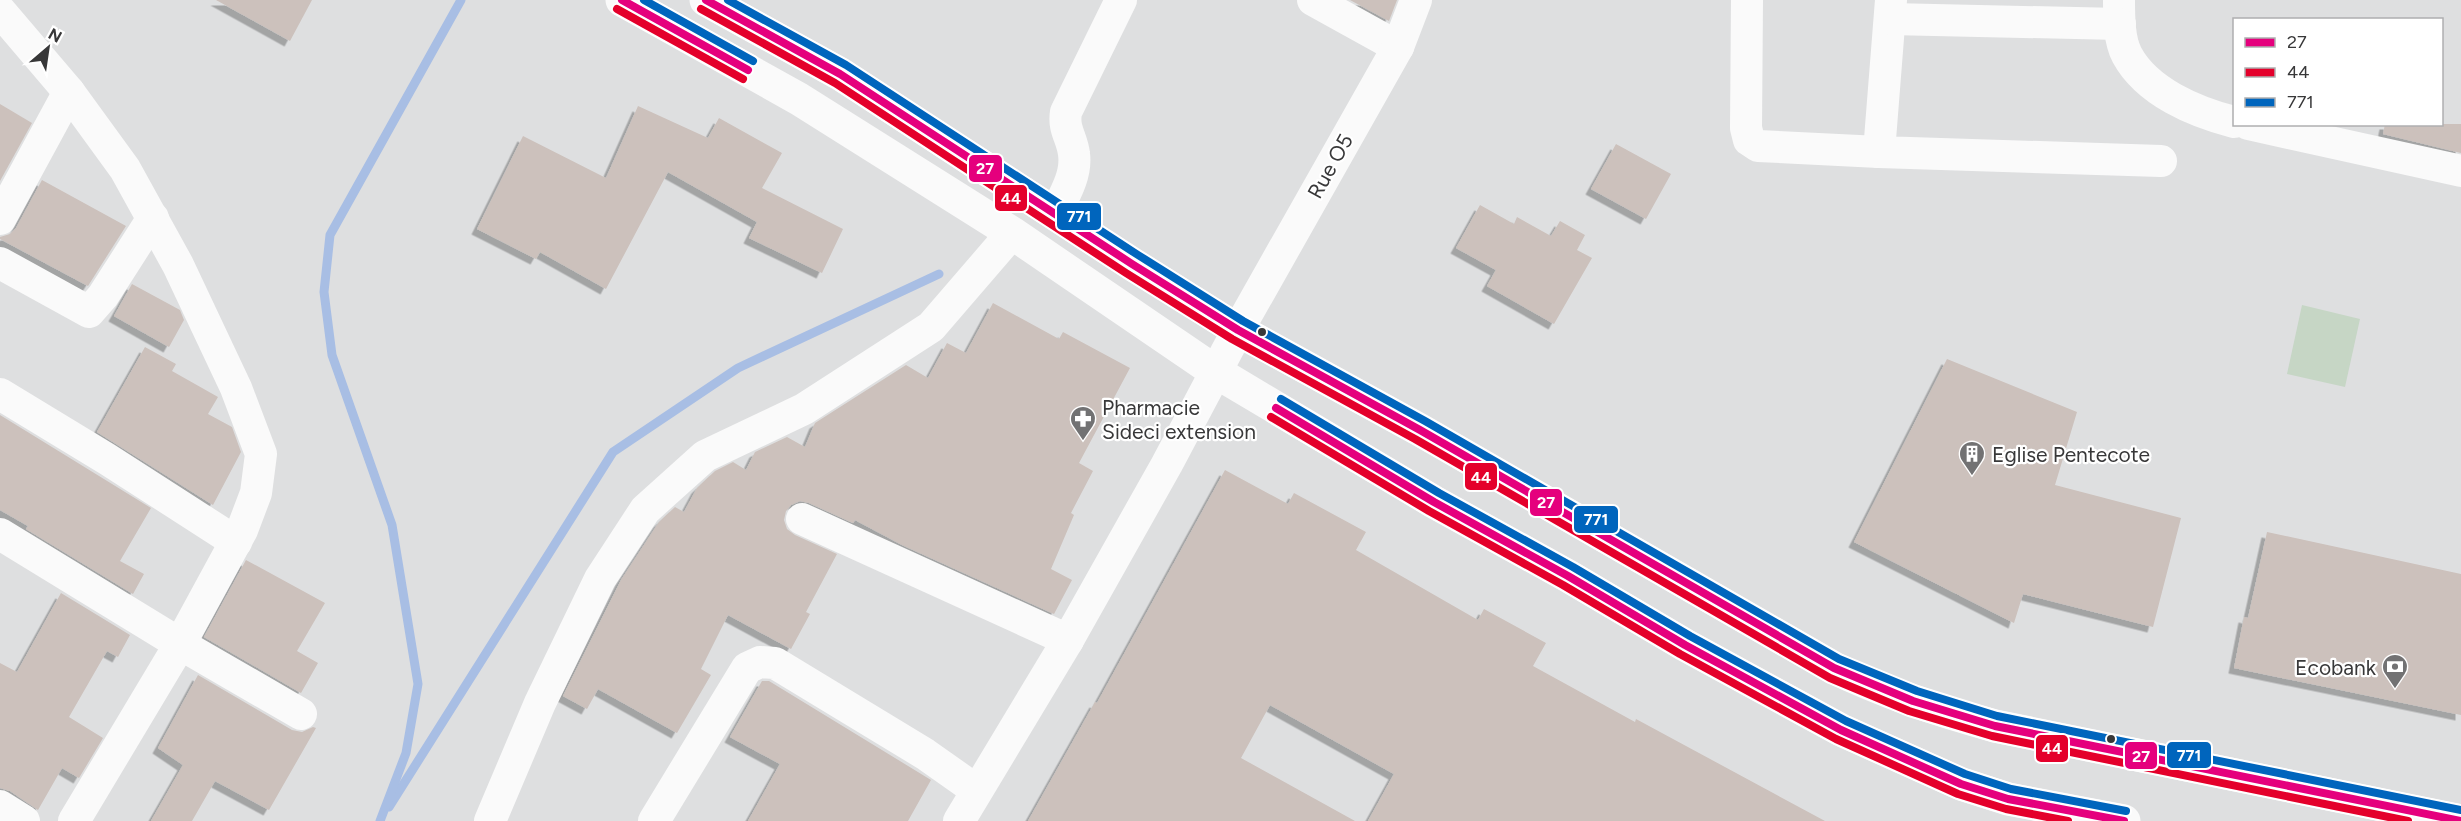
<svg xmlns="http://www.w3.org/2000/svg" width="2461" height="821" font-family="Figtree,sans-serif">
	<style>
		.green { fill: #c6d6c5 }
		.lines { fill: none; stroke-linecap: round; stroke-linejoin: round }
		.stream { stroke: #a8bee4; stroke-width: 9 }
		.building { fill: #ccc1bc; filter: url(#shadow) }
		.minor { stroke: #fafafa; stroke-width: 32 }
		.secondary { stroke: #fafafa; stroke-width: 33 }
		.bus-1-casing { stroke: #fff; stroke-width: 12 }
		.bus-2-casing { stroke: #fff; stroke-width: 12 }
		.bus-3-casing { stroke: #fff; stroke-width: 12 }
		.bus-1 { stroke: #e5007d; stroke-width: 8 }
		.bus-2 { stroke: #e4002b; stroke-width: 8 }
		.bus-3 { stroke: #0065bd; stroke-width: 8 }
		.bus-dot { fill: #383839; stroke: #fff; stroke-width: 2 }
		.labels { text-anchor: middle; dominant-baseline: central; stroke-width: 4.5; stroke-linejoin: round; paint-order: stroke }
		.street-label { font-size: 21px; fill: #383839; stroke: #fff }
		.poi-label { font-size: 21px; fill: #383839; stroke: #fff; text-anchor: start }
		.line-badge { stroke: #fff; stroke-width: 2 }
		.badge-label { font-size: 16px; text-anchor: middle; font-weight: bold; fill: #fff }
	</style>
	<defs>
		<filter id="shadow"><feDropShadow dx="-5.5" dy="5.5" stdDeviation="0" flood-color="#0004"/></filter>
	</defs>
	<rect width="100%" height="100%" fill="#dedfe0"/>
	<path class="green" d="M2302 305 2360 319 2345 387 2287 374Z"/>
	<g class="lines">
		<g class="stream">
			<path d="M389 807 613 452 738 368 939 274"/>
			<path d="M380 821 406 753 418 684 392 525 332 355 324 292 330 235 461 0"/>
		</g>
	</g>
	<g class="building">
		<path d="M216 0H312L290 41Z"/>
		<path d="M1350 0H1397L1389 21Z"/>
		<path d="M0 104 32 123 0 181Z"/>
		<path d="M638 106 708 138 719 118 782 153 762 188 843 229 822 273 749 238 757 222 668 172 606 289 540 252 536 259 477 229 523 136 606 178Z"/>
		<path d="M2385 124H2461V153L2383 134Z"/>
		<path d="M1616 144 1671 174 1646 219 1591 189Z"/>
		<path d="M42 180 126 226 88 286 0 239V237L10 234 16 228Z"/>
		<path d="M1480 205 1514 224 1517 217 1551 236 1560 221 1585 235 1577 250 1592 258 1554 324 1487 286 1496 270 1456 248Z"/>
		<path d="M132 284 180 310 184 320 169 347 114 316Z"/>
		<path d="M993 303 1059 339 1063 332 1130 368 1079 463 1093 471 1071 513 1074 515 1051 569 1072 580 1054 614 902 545 855 520 853 523 809 503 800 501 791 505 786 511 784 520 787 529 795 535 837 554 806 612 810 614 791 649 728 615 701 669 711 675 677 733 598 689 587 709 563 696 621 580 659 522 675 507 684 512 697 488 715 471 733 462 746 470 755 452 787 437 805 447 815 423 906 365 928 378 947 343 966 353Z"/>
		<path d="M145 347 176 364 172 371 218 397 208 414 232 427 241 452 213 505 97 432Z"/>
		<path d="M1947 359 2077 412 2055 485 2181 518 2153 627 2023 594 2014 623 1854 542Z"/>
		<path d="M0 415 151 508 120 561 144 574 133 594 26 529 28 526 0 510Z"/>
		<path d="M1225 470 1288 504 1294 493 1366 532 1356 550 1478 620 1484 609 1546 643 1533 666 1635 722 1636 719 1825 821H1368L1394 774 1270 705 1241 758 1355 821H1028L1095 702 1097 703Z"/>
		<path d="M2267 532 2461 574V715L2234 668 2244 617 2248 618Z"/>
		<path d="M246 560 325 603 297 651 318 663 301 693 204 637Z"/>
		<path d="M61 593 130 635 118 657 107 651 69 717 103 738 79 778 62 768 38 810 10 791 0 788V663L17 672Z"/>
		<path d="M198 675 292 730 302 732 313 727 316 728 269 810 215 781 192 821H151L183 765 158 748Z"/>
		<path d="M762 681H769L931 780 908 821H748L780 764 730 737Z"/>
	</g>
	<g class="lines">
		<g class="minor">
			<path d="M1313 0 1398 47"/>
			<path d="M1747 0 1746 128 1749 140 1758 146 1879 152"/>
			<path d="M1891 0 1879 152 2161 161"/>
			<path d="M2119 0C2119 17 2119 40 2127 55 2147 92 2195 112 2234 122"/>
			<path d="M0 11 69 92 125 169 178 265 236 388 261 454 256 493 242 530 180 644 74 821"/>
			<path d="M1890 19 2120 24"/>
			<path d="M2248 124 2461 171"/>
			<path d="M1055 214C1064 196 1077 175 1074 154 1072 137 1063 130 1066 112L1121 0"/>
			<path d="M0 219 69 92"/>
			<path d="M0 263 89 312 103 296 153 218"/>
			<path d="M0 394 107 459 236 542"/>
			<path d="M802 519 1068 640"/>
			<path d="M0 534 180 644 301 714"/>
			<path d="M0 806 24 821"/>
			<path d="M490 821 540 703 600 579 645 510 705 456 804 409 931 327 1012 233"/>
			<path d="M654 821 747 668 760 662 775 663 925 754 976 790"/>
			<path d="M959 821 1068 640 1167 464 1238 330 1398 47 1416 0"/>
		</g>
		<g class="secondary">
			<path d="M622 0 799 99 1012 233 1216 372 1434 502 1568 576 1685 645 1841 730 1961 784 2008 799 2124 821"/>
			<path d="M706 0 840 74 1132 264 1238 330 1420 430 1834 668C1886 693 1939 711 1995 726L2461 821"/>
		</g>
		<defs>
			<g id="bus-1">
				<path d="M622 0 748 70"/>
				<path d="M706 0 840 74 1132 264 1238 330 1420 430 1834 668 1913 701 1995 726 2461 821"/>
				<path d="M1276 408 1434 502 1568 576 1685 645 1841 730 1961 784 2008 799 2124 821"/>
			</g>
			<g id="bus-2">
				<path d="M617 9 743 79"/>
				<path d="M701 9 835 83 1126 273 1232 339 1415 439 1830 678 1909 711 1992 736 2408 821"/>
				<path d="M1271 417 1429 511 1563 585 1680 654 1836 739 1958 794 2006 809 2068 821"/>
			</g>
			<g id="bus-3">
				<path d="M644 0 753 61"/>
				<path d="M728 0 846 65 1138 255 1243 321 1425 421 1839 659 1917 691 1997 716 2461 810"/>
				<path d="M1281 399 1439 493 1573 567 1690 636 1846 721 1965 774 2011 789 2126 811"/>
			</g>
		</defs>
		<use href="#bus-1" class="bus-1-casing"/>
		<use href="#bus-2" class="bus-2-casing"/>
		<use href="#bus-3" class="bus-3-casing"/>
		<use href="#bus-1" class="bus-1"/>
		<use href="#bus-2" class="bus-2"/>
		<use href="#bus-3" class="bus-3"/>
	</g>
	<defs>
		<symbol id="pharmacy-pin" viewBox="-11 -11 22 30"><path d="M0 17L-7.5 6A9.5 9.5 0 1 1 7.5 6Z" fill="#727273" stroke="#fff"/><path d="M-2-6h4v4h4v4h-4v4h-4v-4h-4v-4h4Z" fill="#fff"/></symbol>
		<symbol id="building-pin" viewBox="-11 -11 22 30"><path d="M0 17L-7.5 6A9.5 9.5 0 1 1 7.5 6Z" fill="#727273" stroke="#fff"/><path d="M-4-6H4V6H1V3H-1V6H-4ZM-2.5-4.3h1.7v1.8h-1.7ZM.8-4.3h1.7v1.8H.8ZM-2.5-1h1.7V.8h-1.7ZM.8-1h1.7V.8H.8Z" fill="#fff"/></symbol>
		<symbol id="bank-pin" viewBox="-11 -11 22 30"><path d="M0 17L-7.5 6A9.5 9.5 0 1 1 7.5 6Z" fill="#727273" stroke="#fff"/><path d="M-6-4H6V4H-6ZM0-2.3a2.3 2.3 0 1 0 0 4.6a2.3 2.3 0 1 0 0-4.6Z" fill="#fff"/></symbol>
	</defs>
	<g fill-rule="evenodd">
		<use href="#pharmacy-pin" x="1068" y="404" width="30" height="40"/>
		<use href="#building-pin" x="1957" y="439" width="30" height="40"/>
		<use href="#bank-pin" x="2380" y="652" width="30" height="40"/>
	</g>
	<g class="bus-dot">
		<circle cx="1262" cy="332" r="5"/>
		<circle cx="2111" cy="739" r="5"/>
	</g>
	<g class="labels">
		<g class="street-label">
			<text transform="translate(1330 166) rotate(-61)">Rue O5</text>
		</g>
		<g class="poi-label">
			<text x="1102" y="407">Pharmacie<tspan x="1102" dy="24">Sideci extension</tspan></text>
			<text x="1992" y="454">Eglise Pentecote</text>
			<text x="2376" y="667" text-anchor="end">Ecobank</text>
		</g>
	</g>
	<g class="line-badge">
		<rect x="968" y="154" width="35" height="29" rx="6" fill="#e5007d"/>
		<rect x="994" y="184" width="34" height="28" rx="6" fill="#e4002b"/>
		<rect x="1056" y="202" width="46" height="29" rx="6" fill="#0065bd"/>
		<rect x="1464" y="462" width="34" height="29" rx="6" fill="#e4002b"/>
		<rect x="1529" y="488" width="34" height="29" rx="6" fill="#e5007d"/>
		<rect x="1573" y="505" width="46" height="29" rx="6" fill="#0065bd"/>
		<rect x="2035" y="734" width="34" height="29" rx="6" fill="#e4002b"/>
		<rect x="2166" y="741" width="46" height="28" rx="6" fill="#0065bd"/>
		<rect x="2124" y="741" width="34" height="29" rx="6" fill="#e5007d"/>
	</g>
	<g class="badge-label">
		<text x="985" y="174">27</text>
		<text x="1011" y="204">44</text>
		<text x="1079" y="222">771</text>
		<text x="1481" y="483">44</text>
		<text x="1546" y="508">27</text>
		<text x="1596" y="525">771</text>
		<text x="2052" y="754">44</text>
		<text x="2189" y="761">771</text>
		<text x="2141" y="762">27</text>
	</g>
	<rect x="2233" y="18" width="210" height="108" fill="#ffffff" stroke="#afafb0" stroke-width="1.5"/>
	<rect x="2245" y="38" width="30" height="9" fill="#e5007d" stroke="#afafb0" stroke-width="1.5"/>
	<text x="2287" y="48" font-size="18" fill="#383839">27</text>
	<rect x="2245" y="68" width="30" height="9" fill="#e4002b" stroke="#afafb0" stroke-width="1.5"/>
	<text x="2287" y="78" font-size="18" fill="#383839">44</text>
	<rect x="2245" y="98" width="30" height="9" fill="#0065bd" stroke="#afafb0" stroke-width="1.5"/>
	<text x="2287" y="108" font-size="18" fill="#383839">771</text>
	<g transform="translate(48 48) rotate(29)" stroke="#ffffff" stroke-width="4.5" paint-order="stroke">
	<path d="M0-4.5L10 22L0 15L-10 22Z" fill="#383839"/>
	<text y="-9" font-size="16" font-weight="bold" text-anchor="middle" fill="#383839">N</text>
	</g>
</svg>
